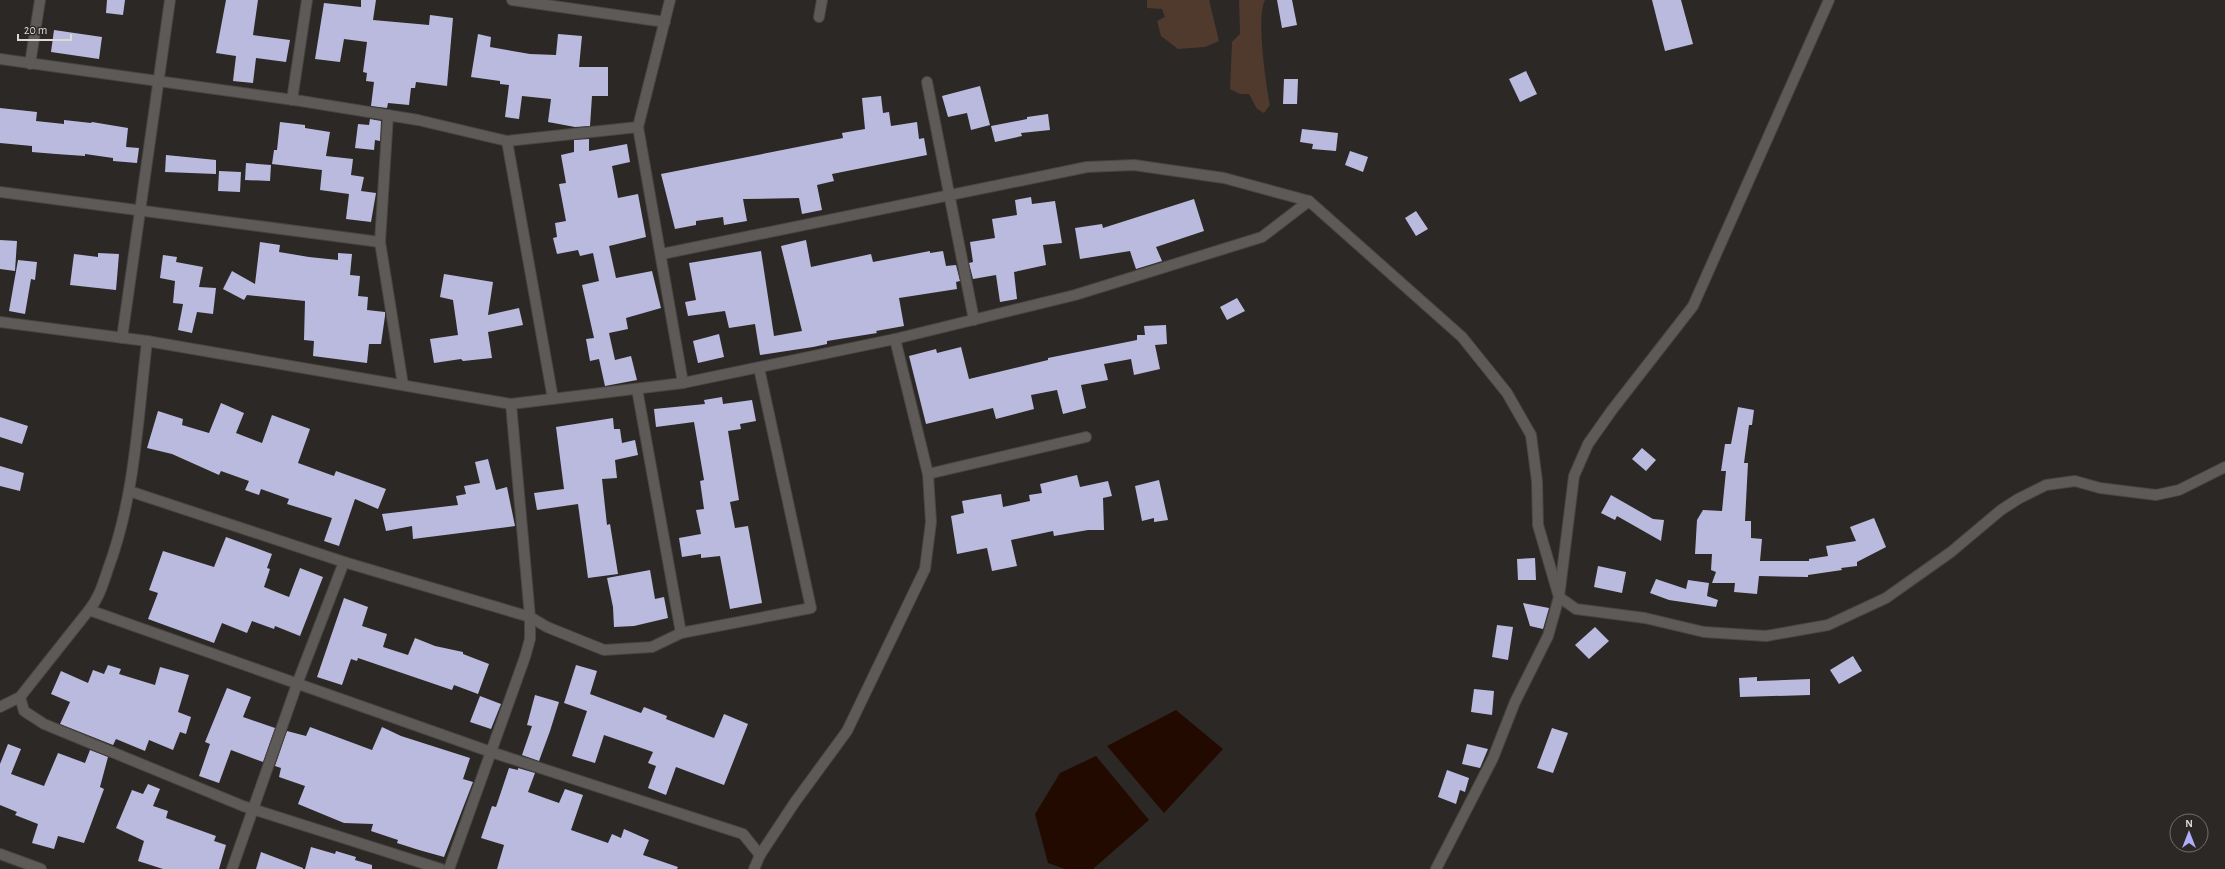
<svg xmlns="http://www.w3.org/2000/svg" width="2225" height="869" font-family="'Alegreya Sans',sans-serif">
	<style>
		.green { fill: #4f3a2d }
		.water { fill: #230a00 }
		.building { fill: #babade }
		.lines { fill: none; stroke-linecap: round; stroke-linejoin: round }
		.minor-casing { stroke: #484543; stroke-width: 12 }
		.minor { stroke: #5e5a58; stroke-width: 10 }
	</style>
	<rect width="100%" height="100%" fill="#2c2826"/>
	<g class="green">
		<path d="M1147 0H1209L1219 41 1205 47 1178 49 1161 36 1157 21 1165 17 1162 9 1147 8Z"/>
		<path d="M1239 0H1265C1256 16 1266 84 1270 105L1264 113 1257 109 1249 94H1240L1230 89 1232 42 1240 34Z"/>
	</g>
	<g class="water">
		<path d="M1176 710 1223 749 1164 813 1107 746Z"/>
		<path d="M1096 756 1149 820 1093 869H1065L1048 863 1035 814 1060 773Z"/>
	</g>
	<g class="building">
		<path d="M107 0H125L123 15 106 13Z"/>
		<path d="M226 0H258L253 35 290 40 286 62 256 58 253 83 233 81 236 56 216 53Z"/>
		<path d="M361 0H376L373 20 429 25 430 15 453 18 447 86 416 82 415 88H411L409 105 388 103 387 108 371 106 374 82 366 81 367 73 363 72 367 42 344 39 340 62 315 59 324 3 361 7Z"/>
		<path d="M1277 0H1292L1297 25 1282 28Z"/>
		<path d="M1652 0H1681L1693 44 1665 51Z"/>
		<path d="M54 30 102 37 99 59 51 52Z"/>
		<path d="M478 34 491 37 490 47 530 54 556 55 558 34 582 36 579 67H608V96H592L590 126 575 127 548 122 551 99 522 96 519 119 505 117 509 85 500 84V81L471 77Z"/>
		<path d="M1526 71 1537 94 1520 102 1509 79Z"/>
		<path d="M1284 79H1298L1297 104H1283Z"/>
		<path d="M980 86 990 125 971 130 967 113 948 117 942 96Z"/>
		<path d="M881 96 883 113 889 112 891 126 917 122 919 139 924 138 927 155 832 174 834 181 817 185 822 210 802 214 799 198 743 199 747 221 724 225 723 217 696 221V225L675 229 661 174 843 138 842 133 865 129 862 98Z"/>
		<path d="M0 108 37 112 36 121 64 124V120L91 123 92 122 128 128 126 147 139 148 137 163 113 161V158L85 154V156L56 154 32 152V146L0 143Z"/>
		<path d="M1048 114 1050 130 1021 133 1022 136 995 142 991 126 1027 119V117Z"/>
		<path d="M370 119 381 121 380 141 375 140 374 150 355 148 358 124 369 125Z"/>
		<path d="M280 122 305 125V128L330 132 326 156 353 159 351 175 364 177 361 191 376 193 371 222 346 219 349 194 320 190 322 170 272 164 274 150H277Z"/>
		<path d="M1302 129 1338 133 1336 151 1312 149 1313 144 1300 142Z"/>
		<path d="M589 139V151L627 144 630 162 612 166 618 198 638 194 646 237 609 246 616 278 652 271 661 308 626 318 628 329 609 333 615 360 631 356 637 380 605 386 599 359 590 361 586 339 594 338 582 285 599 281 593 253 580 256 578 250 557 254 553 238 557 237 555 223 566 221 559 184 566 183 561 155 574 152V140Z"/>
		<path d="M1350 151 1368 157 1363 172 1345 165Z"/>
		<path d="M166 155 216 160V174L165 172Z"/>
		<path d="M246 163 271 165 270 181 245 180Z"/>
		<path d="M219 171 241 172 240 192 218 191Z"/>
		<path d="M1031 197 1032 204 1055 201 1062 243 1043 245 1046 265 1014 272 1017 299 1000 302 996 275 973 279 969 263 973 262 970 242 995 238 992 219 1017 215 1015 200Z"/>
		<path d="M1194 199 1204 231 1156 247 1162 261 1136 269 1130 251 1080 259 1075 228 1102 224 1103 228Z"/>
		<path d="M1416 211 1428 229 1416 236 1405 218Z"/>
		<path d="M0 240 17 241 15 271 0 269Z"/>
		<path d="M806 240 811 267 871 254 873 262 930 251V253L943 251 946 266 956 265 960 281 956 282 957 289 899 298 904 326 876 331 877 333 827 341V344L813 347 760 355 755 324 729 328 725 311 688 316 685 302 696 300 689 263 761 251 774 336 802 331 781 246Z"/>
		<path d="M260 242 280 245 279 252 309 257 338 260V253L352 254 350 275 360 276 358 296 368 297 367 310 385 312V316L381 344H369L367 363 313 356 314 341 304 340 305 301 247 295 244 300 223 289 232 271 255 284Z"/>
		<path d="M98 253 119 254 116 290 70 285 74 254 98 257Z"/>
		<path d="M163 255 177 257 176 262 203 267 199 287 216 288 213 314 197 312 192 333 178 330 183 304 173 303 175 281 160 278Z"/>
		<path d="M18 260 37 262 35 280 31 279 25 314 9 311Z"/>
		<path d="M444 274 493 282 488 315 519 308 523 325 488 332 492 358 463 361 461 359 434 363 430 339 458 335 453 300 440 297Z"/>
		<path d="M1237 298 1245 311 1227 320 1220 307Z"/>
		<path d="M1166 325 1167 344 1155 345 1160 369 1134 375 1131 359 1104 364 1108 380 1081 385 1086 408 1063 414 1057 390 1031 395 1034 409 996 419 993 408 926 424 909 356 936 349 937 353 961 347 969 379 1048 360V358L1137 340V335H1145L1144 326Z"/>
		<path d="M719 334 724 357 698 363 693 341Z"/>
		<path d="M722 397 723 404 752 400 756 421 740 424 741 429 728 431 739 500 730 502 735 528 748 526 762 603 730 609 720 556 701 558V554L682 557 679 538 701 534 696 510 704 509 700 481 704 480 694 422 656 427 654 409 705 404 704 400Z"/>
		<path d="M221 403 244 413 236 433 262 443 272 415 310 429 298 463 334 476 336 471 386 489 378 509 355 499 339 546 324 541 332 518 287 504 289 499 261 489 259 495 245 490 249 481 221 471 219 475 172 454 147 448 158 411 183 419 182 425 209 433Z"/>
		<path d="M1738 407 1754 410 1752 425H1749L1744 463H1748L1745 521H1751V538L1762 539 1760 561H1809V559L1828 556 1826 546 1856 541 1850 527 1874 518 1886 547 1857 562V566L1841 568 1842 570 1808 575V577L1759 576 1757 594 1734 592 1735 583H1712L1716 572 1711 570 1712 554H1695L1697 520 1703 510 1722 511 1726 471H1721L1725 444H1731Z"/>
		<path d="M0 417 28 426 22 444 0 437Z"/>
		<path d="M613 418 614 429H620L622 443 635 440 638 455 615 460 617 478 602 479 607 525 610 524 618 574 588 578 578 504 537 510 534 493 564 489 556 427Z"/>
		<path d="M1642 448 1656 460 1646 471 1632 459Z"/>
		<path d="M488 459 496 490 507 487 515 526 413 539 412 526 386 531 382 514 458 505 456 496 466 494 464 486 480 483 475 462Z"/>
		<path d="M0 466 24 473 20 491 0 486Z"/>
		<path d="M1077 475 1080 487 1108 481 1112 496 1103 498 1104 530H1088L1054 536 1053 531 1011 540 1017 566 992 571 987 548 957 554 951 516 964 513 962 501 1001 494 1003 507 1030 501 1029 495 1042 493 1040 484Z"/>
		<path d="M1159 480 1168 520 1154 522V518L1142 521 1135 486Z"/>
		<path d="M1611 495 1653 519 1664 520 1661 541 1617 516 1615 520 1601 513Z"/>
		<path d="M226 537 272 554 267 568 270 569 264 587 289 597 300 568 323 577 300 636 275 626 274 629 252 621 247 633 222 623 214 643 148 619 158 593 149 590 163 551 214 567Z"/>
		<path d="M1535 558 1536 580H1518L1517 559Z"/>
		<path d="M1598 566 1626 572 1622 593 1594 587Z"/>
		<path d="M650 570 655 599 664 597 668 618 634 626 614 627 613 607 607 578Z"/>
		<path d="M1656 579 1686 589 1688 580 1709 583 1707 596 1718 600 1716 607 1669 600 1650 593Z"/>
		<path d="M344 598 368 607 362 626 387 634 383 647 408 655 415 638 435 646 463 652V654L489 664 478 694 454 685 452 690 358 658 357 661 351 659 342 685 317 677Z"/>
		<path d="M1523 603 1549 608 1543 629 1530 626Z"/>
		<path d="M1497 625 1513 627 1508 660 1492 657Z"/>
		<path d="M1595 627 1609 641 1589 659 1575 645Z"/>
		<path d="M1853 656 1862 671 1839 684 1830 670Z"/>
		<path d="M108 665 121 669 119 674 155 685 160 667 189 675 178 712 191 717 186 734 180 732 173 750 149 740 145 751 116 739 113 745 60 724 70 702 51 694 61 671 88 683 93 670 104 674Z"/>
		<path d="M576 665 597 671 590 694 641 713 644 707 667 716 666 719 714 738 724 714 748 724 724 785 676 767 666 795 648 788 656 766 648 763 653 752 604 735 595 763 572 756 587 711 564 703Z"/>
		<path d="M1757 677V681L1810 679V695L1740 697 1739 678Z"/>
		<path d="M227 688 251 697 243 717 275 728 263 762 231 750 219 783 199 776 210 744 205 742Z"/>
		<path d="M1474 689 1494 691 1492 715 1471 712Z"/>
		<path d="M535 695 559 702 550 731 539 761 522 755 532 726 527 725Z"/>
		<path d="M480 696 501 704 491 729 470 722Z"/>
		<path d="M310 727 372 750 382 727 401 736 470 758 463 779 473 782 444 857 419 850 397 843 398 840 371 831 373 824 344 823 298 804 305 786 279 777 281 768 275 766 287 731 306 736Z"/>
		<path d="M1552 728 1568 733 1553 773 1537 768Z"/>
		<path d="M8 744 21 749 11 774 44 786 58 753 85 763 90 750 108 757 100 787 104 789 84 843 58 836 54 849 32 843 38 824 15 815 17 812 0 805V764Z"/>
		<path d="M1467 744 1488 749 1480 768 1462 764Z"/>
		<path d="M509 768 518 770V768L535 773 528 792 559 803 565 789 583 795 571 830 608 843 612 834 621 838 624 829 649 840 643 855 678 867 677 869H497L504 845 481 838 492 806 496 807Z"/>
		<path d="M1447 770 1469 778 1465 792 1460 790 1456 804 1438 797Z"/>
		<path d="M148 784 160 789 153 806 168 811 166 818 216 836 214 841 226 845 219 869H163L138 861 144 841 116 828 132 790 143 794Z"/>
		<path d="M311 847 335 854 336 851 356 857 355 860 372 865V869H305Z"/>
		<path d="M261 852 303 868V869H256Z"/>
	</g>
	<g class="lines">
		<defs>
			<g id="minor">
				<path d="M512 0 665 22"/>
				<path d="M670 0 638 127 683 383"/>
				<path d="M819 17 822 0"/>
				<path d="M0 59 301 101 418 120 507 141 638 127"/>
				<path d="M30 64 40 0"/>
				<path d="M927 82 974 320"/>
				<path d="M292 100 307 0"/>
				<path d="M388 115 380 242 403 385"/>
				<path d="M507 141 553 399"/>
				<path d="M0 192 380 242"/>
				<path d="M662 254 1087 167 1134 165 1224 178 1309 201"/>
				<path d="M0 322 147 341 511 404 683 383 895 339 1075 295 1262 237 1309 201 1462 337 1507 393 1531 435 1537 481 1538 525 1559 597 1576 609 1645 618 1704 632 1766 636 1828 625 1886 598 1951 552 2001 510 2018 499 2046 485 2075 481 2100 488 2156 495 2179 490 2225 467"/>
				<path d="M122 338 170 0"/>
				<path d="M928 474 1086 437"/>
				<path d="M129 491 344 562 297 684 232 869"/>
				<path d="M344 562 530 617 547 627 604 650 652 647 681 633 637 389"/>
				<path d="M89 610C99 598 103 584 108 569 135 497 138 417 147 341"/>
				<path d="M681 633 811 608 759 368"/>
				<path d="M20 697 24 711 44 724 243 806 441 869"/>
				<path d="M0 707 20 697 89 610 491 752 743 834 760 855"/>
				<path d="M0 854 41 869"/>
				<path d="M449 869 525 657 530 639V617L511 404"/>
				<path d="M754 869 760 855 795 802 847 731 925 569 931 522 928 474 895 339"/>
				<path d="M1436 869 1493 758 1515 702 1548 636 1559 597 1574 476 1588 444 1612 410 1693 306 1829 0"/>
			</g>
		</defs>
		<use href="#minor" class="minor-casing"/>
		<use href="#minor" class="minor"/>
	</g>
	<g transform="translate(2189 833)"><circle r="19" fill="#2c2826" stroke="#726f6d"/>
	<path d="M0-3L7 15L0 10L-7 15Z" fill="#b0aefa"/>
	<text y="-6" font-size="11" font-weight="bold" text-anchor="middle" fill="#dcdad8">N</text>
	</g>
	<path d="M18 34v6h53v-6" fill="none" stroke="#dcdad8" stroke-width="2"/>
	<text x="24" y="34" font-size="12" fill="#dcdad8" stroke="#2c2826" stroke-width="3" paint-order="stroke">20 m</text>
</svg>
